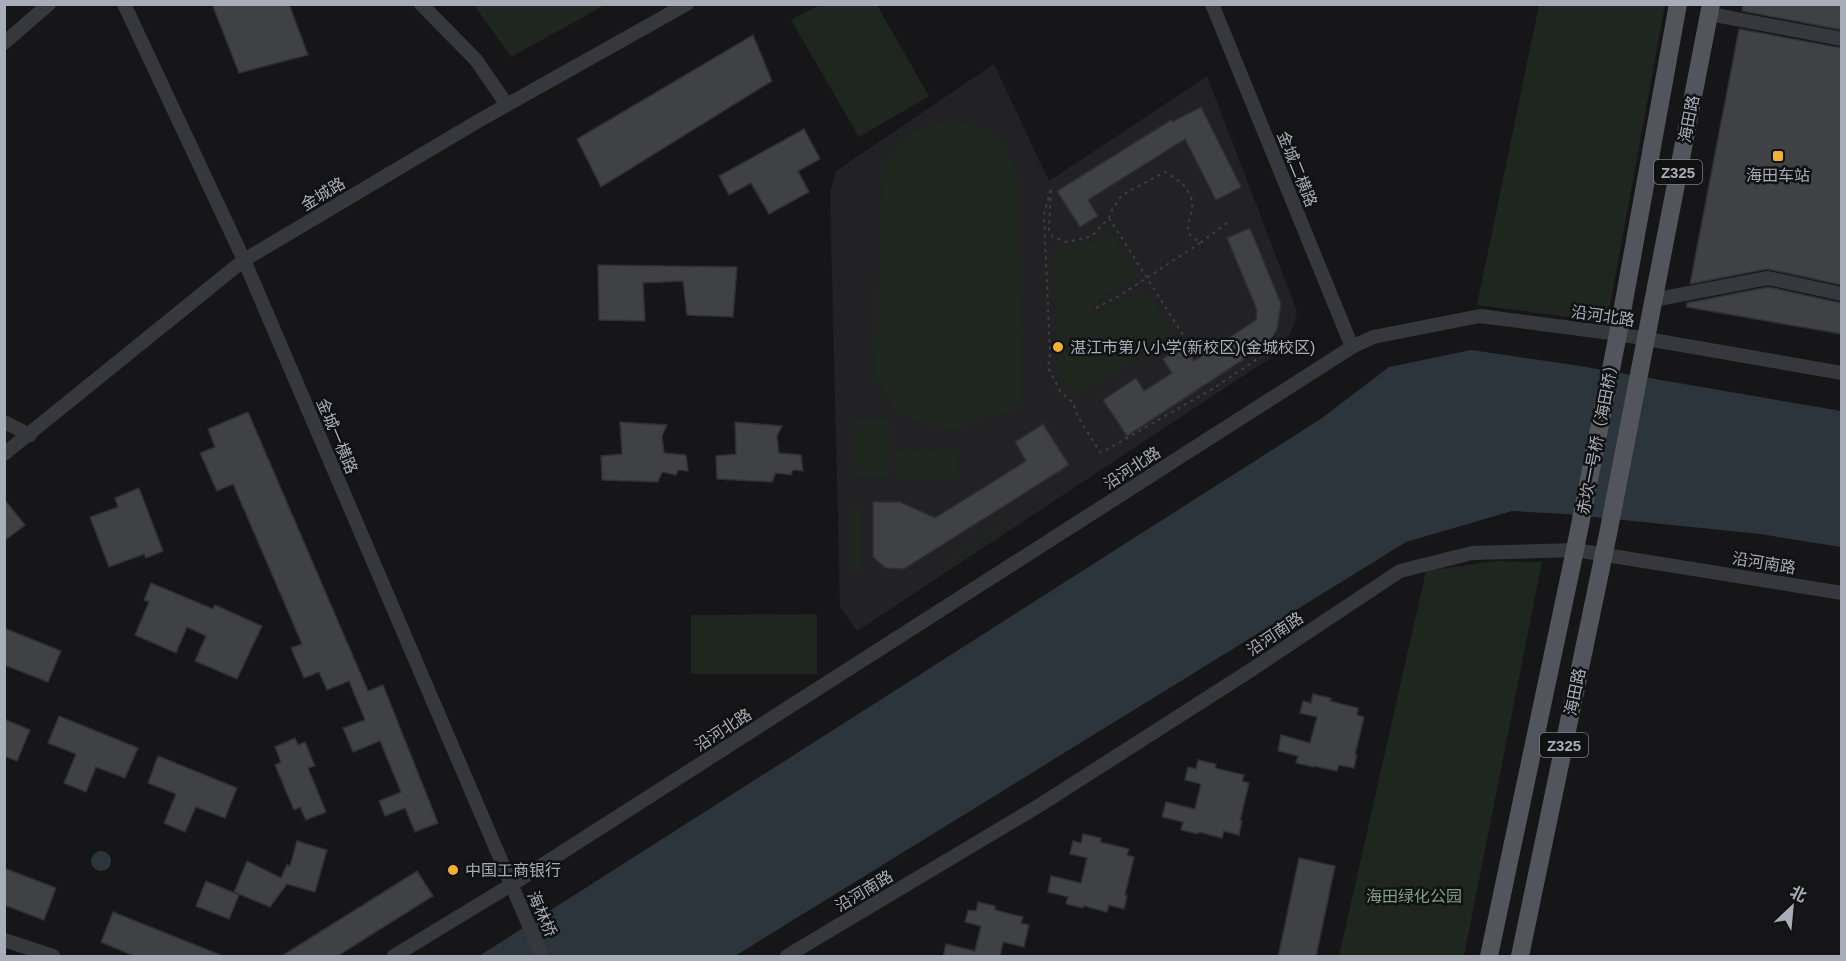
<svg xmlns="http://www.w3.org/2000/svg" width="1846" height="961" font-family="Arial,'Noto Sans SC',sans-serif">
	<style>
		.built { fill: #222225 }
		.green { fill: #1e261f }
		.water { fill: #2c353c }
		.building { fill: #404145; stroke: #303034; stroke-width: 1.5 }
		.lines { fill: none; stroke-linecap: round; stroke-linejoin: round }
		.path { stroke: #3d3f44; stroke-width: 2; stroke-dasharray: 3 4.5; stroke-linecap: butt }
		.minor { stroke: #37383d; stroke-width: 14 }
		.major { stroke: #53555c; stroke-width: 18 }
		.poi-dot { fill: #f2b134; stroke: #111113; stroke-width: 2 }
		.labels { text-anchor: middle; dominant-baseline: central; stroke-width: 5; stroke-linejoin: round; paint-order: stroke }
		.shield { fill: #111113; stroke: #7b7e86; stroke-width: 1.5 }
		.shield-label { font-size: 15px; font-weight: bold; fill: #a8adb8 }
		.street-label { font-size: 16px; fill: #a8adb8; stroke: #111113 }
		.poi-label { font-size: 16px; fill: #a8adb8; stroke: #111113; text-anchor: start }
		.park-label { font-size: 16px; fill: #7fa381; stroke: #111113 }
	</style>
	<rect width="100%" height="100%" fill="#161618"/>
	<path class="built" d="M994 64 1049 181 1207 76 1297 311 1294 325 1281 351 857 631 840 607 830 192 836 171Z"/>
	<g class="green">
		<path d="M474 5H605L511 57Z"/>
		<path d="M819 5H877L929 96 859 137 791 20Z"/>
		<path d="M1539 5H1665L1607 322 1477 305Z"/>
		<path d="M953 119 978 126 1000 138 1020 176 1022 403 1010 414H997L957 430 935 428 914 421 893 408 874 376 884 159 914 130Z"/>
		<path d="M1109 230 1138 276 1094 303C1092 308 1093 312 1097 315L1139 290 1149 295 1173 331 1123 369 1101 379 1079 396H1073L1057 373 1052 257 1055 246 1089 243Z"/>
		<rect x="852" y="419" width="38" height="58"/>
		<path d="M897 449 958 450 957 480 897 479Z"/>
		<rect x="850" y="509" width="11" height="62"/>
		<path d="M1007 521 1010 526 945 566 942 562Z"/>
		<path d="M1494 561 1542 562 1464 956H1339L1426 571Z"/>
		<path d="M817 614V674H691V615Z"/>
	</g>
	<g class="water">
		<path d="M1471 350 1574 365 1841 411V547L1760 534 1565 514 1512 511 1406 542 735 956H479L1322 418 1389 367Z"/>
		<circle cx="101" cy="861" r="10"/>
	</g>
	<g class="building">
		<path d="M212 4H289L308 55 239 73Z"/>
		<path d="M1743 4H1842V30L1742 11Z"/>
		<path d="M1739 29 1842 48V285L1767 269 1690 284Z"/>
		<path d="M753 35 772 81 601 187 577 139Z"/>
		<path d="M1201 107 1241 187 1216 200 1185 139 1088 200 1098 216 1080 227 1057 191 1171 120 1172 122Z"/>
		<path d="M804 129 820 159 798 171 809 192 769 214 751 183 729 195 719 176Z"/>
		<path d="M1250 228 1281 304 1277 329 1270 342 1127 436 1103 400 1136 378 1144 391 1172 373 1163 359 1183 345 1194 361 1256 320 1257 310 1227 238Z"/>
		<path d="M598 265 737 267 733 317 687 315 683 281 643 283 645 321 599 320Z"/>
		<path d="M1768 287 1842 303V334L1686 307 1687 303Z"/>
		<path d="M248 412 368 691 383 685 438 823 415 832 405 808 385 816 379 801 401 792 380 741 353 752 343 728 365 720 349 681 327 690 319 672 304 678 291 648 302 644 233 484 217 491 200 453 215 447 208 429Z"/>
		<path d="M620 422 667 425 662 436 664 453 686 455 688 471 678 470 676 475 662 472 658 482 602 480 601 456 622 454Z"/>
		<path d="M735 422 782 426 777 436 779 453 801 455 803 471 793 470 791 475 776 473 772 482 717 479 716 456 736 454Z"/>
		<path d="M1043 424 1069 465 904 569 886 568 873 557V502H900L935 518 1026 461 1015 442Z"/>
		<path d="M139 488 163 551 146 558 144 554 109 567 90 517 118 507 115 498Z"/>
		<path d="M4 499 25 525 4 541Z"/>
		<path d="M151 583 213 609 215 605 262 626 237 679 195 661 206 636 187 627 176 653 135 635 149 602 144 600Z"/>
		<path d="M4 628 61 651 48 682 4 665Z"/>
		<path d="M1313 694 1331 698 1330 701 1358 708 1357 715 1364 717 1355 755H1357L1354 768 1339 765 1337 771 1314 766 1313 767 1296 763 1298 756 1278 751 1281 735 1310 743 1317 717 1300 713 1303 701 1311 703Z"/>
		<path d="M59 716 138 748 125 778 96 767 86 792 64 783 76 754 48 743Z"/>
		<path d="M4 719 30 730 17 761 4 756Z"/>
		<path d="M295 738 298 745 305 742 315 766 308 768 326 812 306 820 300 807 294 810 275 765 281 762 275 747Z"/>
		<path d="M158 756 237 788 225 818 196 807 185 832 164 823 176 794 148 783Z"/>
		<path d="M1198 760 1216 764 1215 768 1244 775 1242 781 1249 783 1240 821H1242L1239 835 1224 831 1222 838 1199 832 1198 834 1181 830 1183 822 1162 817 1166 802 1195 809 1201 784 1185 780 1188 767 1196 769Z"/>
		<path d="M1083 834 1101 838 1100 842 1129 849 1127 855 1134 857 1125 895 1127 896 1124 909 1109 905 1107 912 1084 906 1083 908 1066 904 1068 897 1048 892 1051 876 1081 883 1087 858 1070 854 1073 841 1081 843Z"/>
		<path d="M297 841 327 850 315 892 287 884 270 907 234 892 247 861 281 878 287 864 290 866Z"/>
		<path d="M1299 858 1335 866 1316 957H1278Z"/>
		<path d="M4 868 56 888 44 920 4 905Z"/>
		<path d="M417 871 433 896 336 957H280Z"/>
		<path d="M206 881 239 895 229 919 196 906Z"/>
		<path d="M978 902 995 906V910L1023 917 1021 923 1029 925 1024 947 1003 942 1000 957H943L946 944 975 951 981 926 965 922 968 910 976 911Z"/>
		<path d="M113 912 223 956V957H136L101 942Z"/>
	</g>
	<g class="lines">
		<g class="path">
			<path d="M1109 218 1183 335"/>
			<path d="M1227 223 1200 243C1197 240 1191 237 1189 233 1183 222 1202 209 1185 187 1181 181 1172 177 1165 172L1122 195 1112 210 1109 218 1092 236 1067 242 1053 237 1049 230 1051 188 1044 215 1050 354 1048 367 1060 391 1073 403 1078 417 1100 452 1106 450 1214 388 1275 347"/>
			<path d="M1096 308 1119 296 1200 243"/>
		</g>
		<g class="minor">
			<path d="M124 4 244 260 542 956"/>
			<path d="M421 4 476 60 507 105"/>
			<path d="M1212 4 1352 347"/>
			<path d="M1710 14 1842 39"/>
			<path d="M4 43 49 4"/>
			<path d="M1653 300 1768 278 1842 294"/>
			<path d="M4 422 30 435"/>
			<path d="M4 454 244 260 480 120 687 4"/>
			<path d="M4 940 53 956"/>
			<path d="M394 956 511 885 1352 347 1373 337 1480 316 1618 334 1842 373"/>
			<path d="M787 956 1040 805 1251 670 1400 571 1472 553 1575 550 1842 593"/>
		</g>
		<g class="major">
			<path d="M1489 956 1575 550 1618 334 1678 4"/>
			<path d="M1520 956 1608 534 1711 4"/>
		</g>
	</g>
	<g class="poi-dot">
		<rect x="1772" y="150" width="12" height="12" rx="3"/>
		<circle cx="1058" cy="347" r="6"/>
		<circle cx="453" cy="870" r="6"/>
	</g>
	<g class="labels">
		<g class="shield">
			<rect x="1654" y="160" width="48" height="24" rx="4.5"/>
			<rect x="1540" y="733" width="48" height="24" rx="4.5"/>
		</g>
		<g class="shield-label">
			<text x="1678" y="172">Z325</text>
			<text x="1564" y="745">Z325</text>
		</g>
		<g class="street-label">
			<text transform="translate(1689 119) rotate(-79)">海田路</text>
			<text transform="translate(1297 169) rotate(68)">金城二横路</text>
			<text transform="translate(323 194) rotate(-31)">金城路</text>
			<text transform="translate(1603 316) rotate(8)">沿河北路</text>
			<text transform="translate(337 436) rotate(67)">金城一横路</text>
			<text transform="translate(1598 436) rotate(-79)">赤坎一号桥（海田桥）</text>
			<text transform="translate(1132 468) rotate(-33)">沿河北路</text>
			<text transform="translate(1764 563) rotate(9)">沿河南路</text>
			<text transform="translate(1275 634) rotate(-34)">沿河南路</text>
			<text transform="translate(1575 692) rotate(-78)">海田路</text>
			<text transform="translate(723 730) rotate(-33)">沿河北路</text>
			<text transform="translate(864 891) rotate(-31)">沿河南路</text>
			<text transform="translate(542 914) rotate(66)">海林桥</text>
		</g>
		<g class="poi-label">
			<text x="1778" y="175" text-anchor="middle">海田车站</text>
			<text x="1070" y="347">湛江市第八小学(新校区)(金城校区)</text>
			<text x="465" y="870">中国工商银行</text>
		</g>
		<g class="park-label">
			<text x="1414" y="896">海田绿化公园</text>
		</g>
	</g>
	<rect width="1846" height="961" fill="none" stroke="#a8adb8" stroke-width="12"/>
	<g transform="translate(1792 907) rotate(26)" stroke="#111113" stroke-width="4.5" paint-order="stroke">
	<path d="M0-4.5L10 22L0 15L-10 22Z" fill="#a8adb8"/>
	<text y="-9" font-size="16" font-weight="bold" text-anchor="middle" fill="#a8adb8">北</text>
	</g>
</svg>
